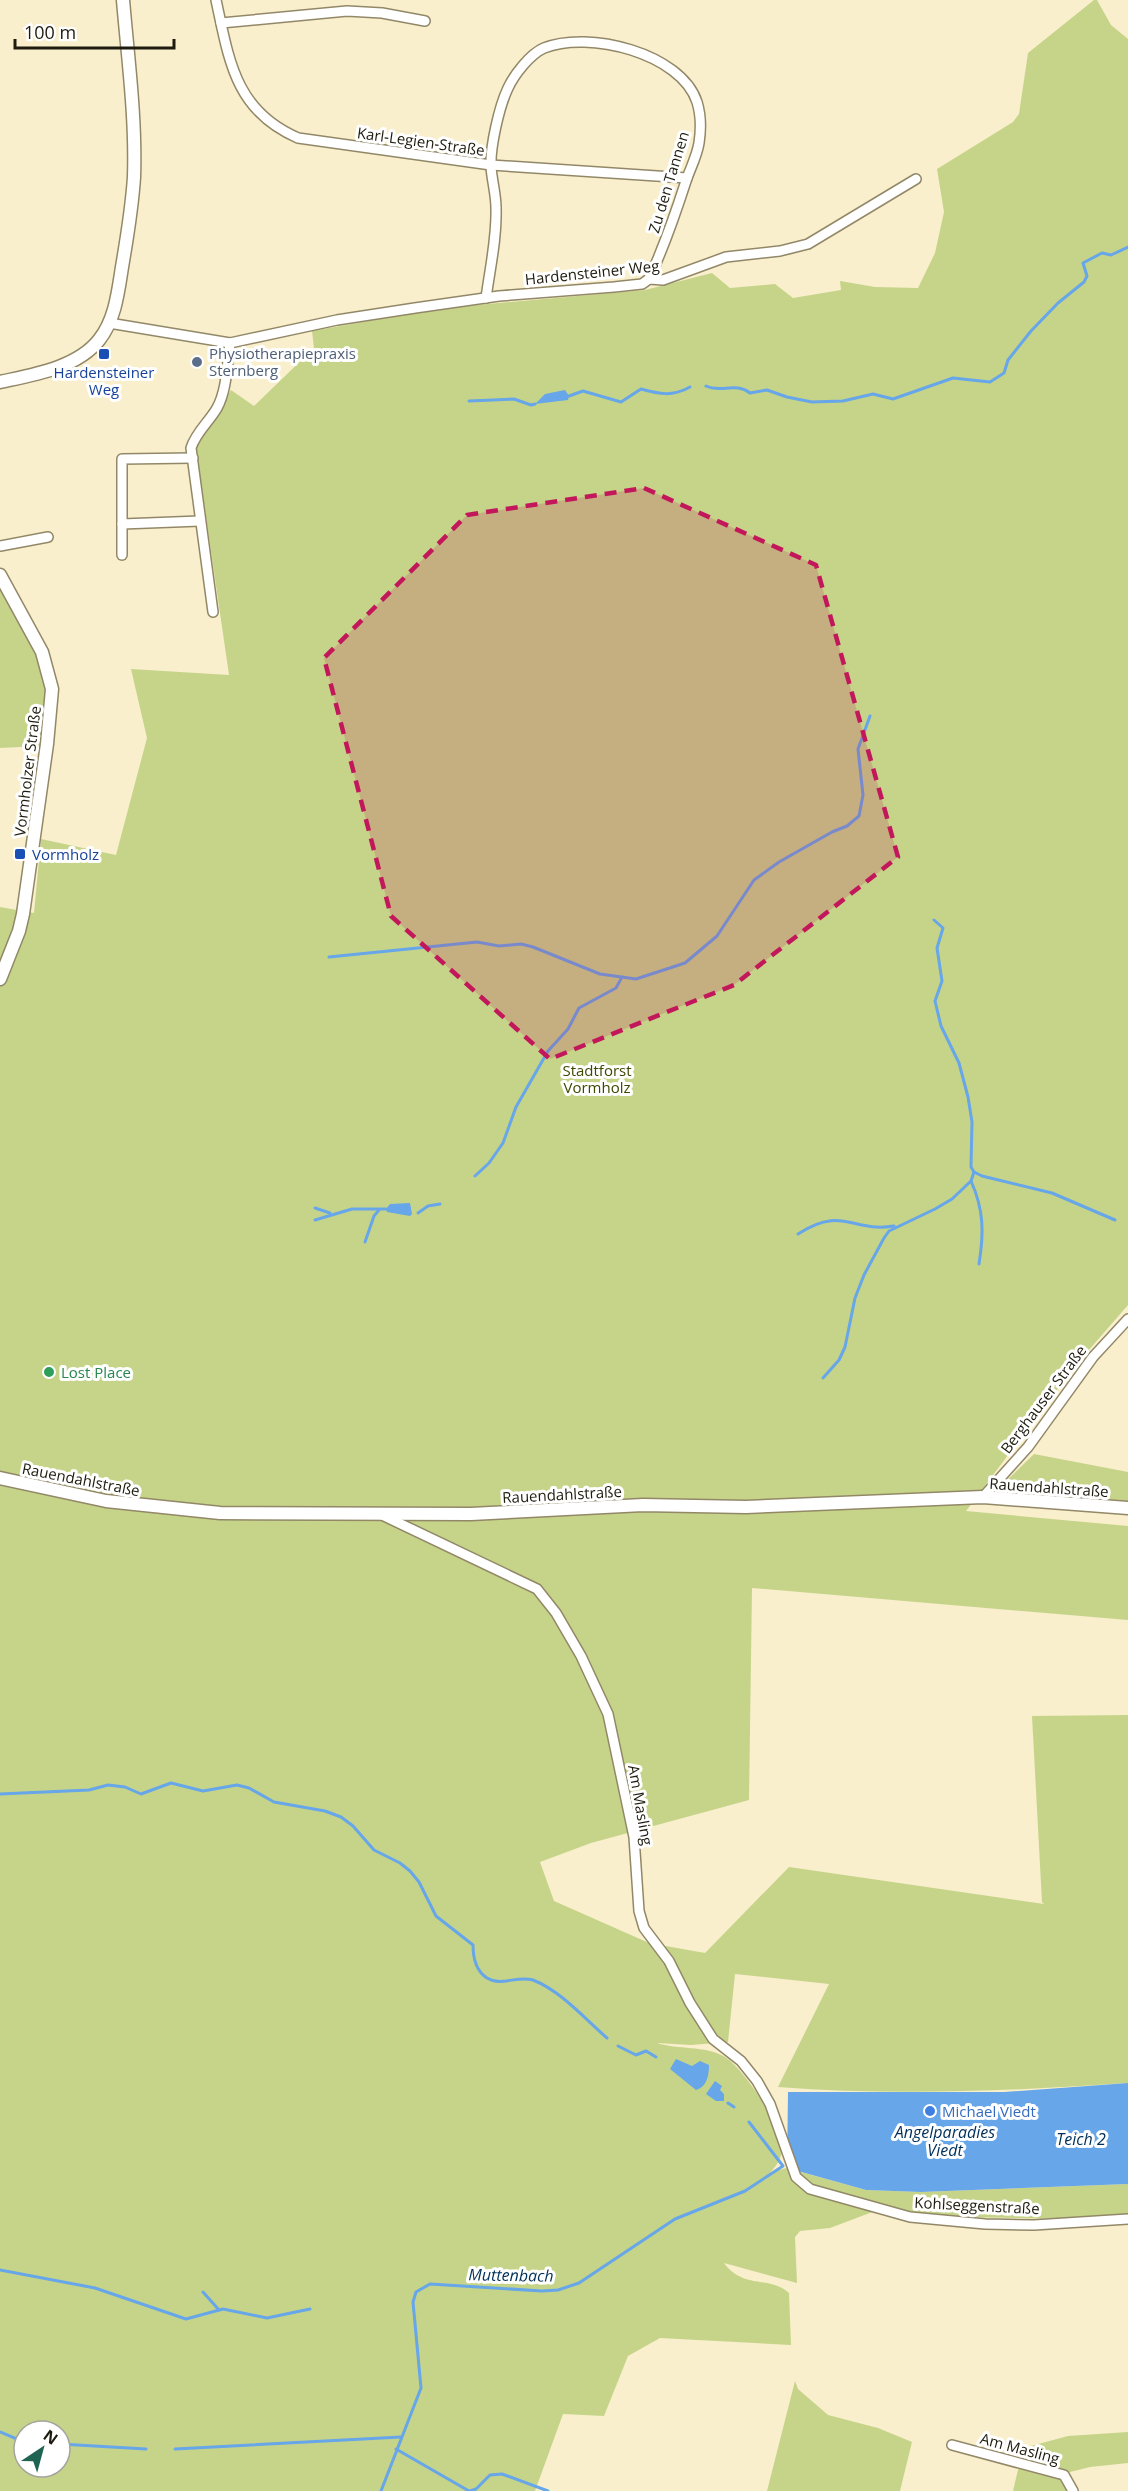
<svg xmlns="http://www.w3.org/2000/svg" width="1128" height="2491" font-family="'Open Sans',sans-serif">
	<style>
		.green { fill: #c6d489; fill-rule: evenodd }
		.water { fill: #66a6e9 }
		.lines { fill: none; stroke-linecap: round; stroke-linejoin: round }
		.stream { stroke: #66a6e9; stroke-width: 3 }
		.street-casing { stroke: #928868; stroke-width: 12 }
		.secondary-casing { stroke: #928868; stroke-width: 15 }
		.street { stroke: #fff; stroke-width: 9 }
		.secondary { stroke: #fff; stroke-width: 12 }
		.marked { fill: #c2185b; fill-opacity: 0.2; stroke: #c2185b; stroke-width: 4.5; stroke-dasharray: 12 8; stroke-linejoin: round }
		.transit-dot { fill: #1a4fb4; stroke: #fff; stroke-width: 2 }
		.service-dot { fill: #5c6f8a; stroke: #fff; stroke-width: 2 }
		.leisure-dot { fill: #2e9e5b; stroke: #fff; stroke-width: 2 }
		.shop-dot { fill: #3f7fe0; stroke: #fff; stroke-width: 2 }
		.labels { text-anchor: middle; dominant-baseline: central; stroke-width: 6; stroke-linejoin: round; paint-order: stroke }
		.street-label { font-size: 15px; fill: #1e1b0e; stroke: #fff }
		.service-label { font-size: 15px; fill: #4e5e75; stroke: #fff; text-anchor: start }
		.transit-label { font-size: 15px; fill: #164399; stroke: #fff }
		.park-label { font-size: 15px; fill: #3f4800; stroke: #fff }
		.leisure-label { font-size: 15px; fill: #27864d; stroke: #fff; text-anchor: start }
		.shop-label { font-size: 15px; fill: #366cbe; stroke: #fff; text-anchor: start }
		.water-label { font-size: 16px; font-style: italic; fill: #002f59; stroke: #fff }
	</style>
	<rect width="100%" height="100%" fill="#f9efcc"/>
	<g class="green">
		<path d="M1094 0H1097L1111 25 1128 39V1305L1075 1366 966 1511 1128 1526V1620L752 1588 749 1800 591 1843 540 1862 554 1901 649 1943 705 1953 789 1867 1044 1904 1042 1902 1032 1716 1128 1715V2083C1011 2091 895 2096 778 2087L829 1984 735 1974 728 2042 691 2045 657 2043C677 2050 705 2045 725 2057 744 2069 783 2127 782 2150 781 2160 776 2166 770 2173L786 2168 866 2190 921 2192 1128 2184V2215L1067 2219 964 2217 875 2211 830 2228 800 2231 795 2237 797 2283 724 2263C744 2290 769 2275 789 2293L791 2345 660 2338 628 2356 604 2416 563 2414 535 2491H0V907L34 913 41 839 116 855 147 738 131 669 229 675 196 448 231 390 254 406 314 348 312 331 442 308 645 290 712 273 730 288 775 284 793 298 841 290 840 281 875 287 918 288 935 253 944 212 937 169 1013 122 1019 114 1028 53ZM24 2431H60V2467H24Z"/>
		<path d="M0 590 43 668 46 704 42 746 0 748Z"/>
		<path d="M1034 1454 1128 1472V1503L996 1491Z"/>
		<path d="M795 2381 798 2389 828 2415 878 2428 912 2442 900 2491H767Z"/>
		<path d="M1128 2432V2463L1090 2467 1062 2474 1070 2491H1013L1021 2457 1009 2452 1068 2436Z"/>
	</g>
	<g class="water">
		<path d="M565 390 569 396 568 400 535 404 545 394Z"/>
		<path d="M410 1203 412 1214 410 1216 387 1212 386 1209 390 1204Z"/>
		<path d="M676 2059 692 2066 700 2061 709 2065C709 2075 707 2087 696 2090L670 2069Z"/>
		<path d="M715 2081 722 2086 720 2090 724 2094V2101H716L706 2094Z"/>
		<path d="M1128 2083V2184L921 2192 866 2190 787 2168 788 2092H1004Z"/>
	</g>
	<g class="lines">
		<g class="stream">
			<path d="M706 386C720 393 736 382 750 393L767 390 787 397 812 402 843 401 873 394 893 399 953 378 990 382 1004 373 1008 360 1031 331 1058 303 1084 282 1087 276 1083 263 1102 253 1111 255 1128 247"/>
			<path d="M569 396 583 391 621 402 641 389C659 394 672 397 690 387"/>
			<path d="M469 401 514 399 531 405 535 404"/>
			<path d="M329 957 477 942 499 946 521 944 533 947 600 974 636 979 685 963 717 936 754 880 779 862 832 832 847 826 859 816 863 795 858 749 870 716"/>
			<path d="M974 1172 982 1176 1052 1193 1115 1220"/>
			<path d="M475 1176 489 1163 503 1143 516 1107 548 1051 568 1029 579 1008 616 988 622 977"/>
			<path d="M971 1181C984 1210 984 1233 979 1264"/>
			<path d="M315 1208 330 1213"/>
			<path d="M418 1213 428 1206 440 1204"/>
			<path d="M315 1220 352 1209H386"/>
			<path d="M798 1234C843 1205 852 1233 894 1226"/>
			<path d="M365 1242 374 1216 379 1210"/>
			<path d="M823 1378 839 1360 845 1347 855 1298 864 1275 884 1238 889 1231 935 1209 952 1199 971 1181 974 1172 971 1167 972 1122 968 1097 959 1063 941 1026 935 1001 942 981 937 948 943 928 934 920"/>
			<path d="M0 1794 89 1790 108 1785 125 1787 141 1794 171 1783 203 1791 237 1785 249 1788 274 1802 325 1811 341 1817 353 1826 374 1850 400 1863 410 1871 419 1882 436 1916 473 1945C473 1958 476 1971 487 1978 502 1987 517 1975 533 1980 561 1991 585 2019 607 2038"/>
			<path d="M618 2046 636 2055 646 2051 656 2057"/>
			<path d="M728 2103 734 2107"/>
			<path d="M0 2270 95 2288 186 2319 223 2309 267 2318 310 2309"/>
			<path d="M203 2292 219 2310"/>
			<path d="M0 2432 24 2442"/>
			<path d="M60 2444 146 2449"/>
			<path d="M175 2449 401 2437"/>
			<path d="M396 2449 469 2491"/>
			<path d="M381 2491 421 2388 413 2302 416 2292 430 2284 542 2291 558 2290 579 2283 675 2219 745 2191 783 2166 749 2122"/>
			<path d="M470 2491 476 2489 490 2475 502 2474 548 2491"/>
		</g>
		<defs>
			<g id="street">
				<path d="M216 0C229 60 235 111 298 138L491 165 687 178"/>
				<path d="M221 23 347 11 382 13 425 21"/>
				<path d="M486 298C490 268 497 238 496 208 496 194 492 181 491 167 490 147 499 107 508 88 514 75 530 54 544 48 588 30 681 53 697 102 701 115 701 130 699 143 697 156 690 169 686 181 675 215 664 247 649 279"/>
				<path d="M109 323 230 343 337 320 415 308 499 296 614 287 642 284 649 279 663 280 726 257 780 251 808 244 916 179"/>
				<path d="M193 458 122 459V524L200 521"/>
				<path d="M122 524V555"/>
				<path d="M0 546 48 537"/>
				<path d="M213 612 191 448C196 432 209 422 217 408 227 390 227 364 230 343"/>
				<path d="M983 1497 1028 1447 1093 1357 1128 1319"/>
				<path d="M382 1515 537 1589 556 1613 581 1656 608 1714 634 1837 639 1911 644 1928 669 1961 690 2003 713 2039 741 2061 757 2081 770 2104 796 2177 810 2189 910 2217 985 2224 1034 2225 1128 2219"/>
				<path d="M952 2445 1064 2475 1073 2491"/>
			</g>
			<g id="secondary">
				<path d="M0 382C32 375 77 368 99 340 115 320 118 293 122 267 127 238 132 208 134 177 136 118 128 59 123 0"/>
				<path d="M0 575 42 652 52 689 47 744 23 914 19 931 0 979"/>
				<path d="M0 1478 106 1501 220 1513 471 1514 643 1505 746 1507 983 1497 1128 1508"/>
			</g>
		</defs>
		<use href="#street" class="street-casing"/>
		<use href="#secondary" class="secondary-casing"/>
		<use href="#street" class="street"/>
		<use href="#secondary" class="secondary"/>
	</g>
	<path class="marked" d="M644 488 816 565 898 857 734 985 550 1059 391 916 324 658 467 515Z"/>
	<g class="transit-dot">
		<rect x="98" y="348" width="12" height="12" rx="3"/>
		<rect x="14" y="848" width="12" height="12" rx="3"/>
	</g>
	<circle class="service-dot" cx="197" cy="362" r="6"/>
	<circle class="leisure-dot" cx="49" cy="1372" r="6"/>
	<circle class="shop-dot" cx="930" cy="2111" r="6"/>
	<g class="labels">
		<g class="street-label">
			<text transform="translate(421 141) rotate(8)">Karl-Legien-Straße</text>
			<text transform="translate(668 182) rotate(-73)">Zu den Tannen</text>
			<text transform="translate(592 272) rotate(-6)">Hardensteiner Weg</text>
			<text transform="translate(27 771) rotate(-83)">Vormholzer Straße</text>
			<text transform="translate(1043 1399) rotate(-53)">Berghauser Straße</text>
			<text transform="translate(81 1479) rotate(11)">Rauendahlstraße</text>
			<text transform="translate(1049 1487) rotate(4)">Rauendahlstraße</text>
			<text transform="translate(562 1494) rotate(-3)">Rauendahlstraße</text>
			<text transform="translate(641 1805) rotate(80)">Am Masling</text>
			<text transform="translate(977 2205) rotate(3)">Kohlseggenstraße</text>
			<text transform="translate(1020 2448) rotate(15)">Am Masling</text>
		</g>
		<g class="service-label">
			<text x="209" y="353">Physiotherapiepraxis<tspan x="209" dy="17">Sternberg</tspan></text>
		</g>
		<g class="transit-label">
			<text x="104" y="372">Hardensteiner<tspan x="104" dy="17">Weg</tspan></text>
			<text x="32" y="854" text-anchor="start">Vormholz</text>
		</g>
		<g class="park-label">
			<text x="597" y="1070">Stadtforst<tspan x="597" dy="17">Vormholz</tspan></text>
		</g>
		<g class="leisure-label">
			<text x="61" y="1372">Lost Place</text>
		</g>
		<g class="shop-label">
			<text x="942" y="2111">Michael Viedt</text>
		</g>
		<g class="water-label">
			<text x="945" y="2132">Angelparadies<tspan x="945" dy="18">Viedt</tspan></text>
			<text x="1081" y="2139">Teich 2</text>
			<text transform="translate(511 2275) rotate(1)">Muttenbach</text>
		</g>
	</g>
	<g transform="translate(42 2449) rotate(36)"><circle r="28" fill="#ffffff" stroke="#a5a49f" stroke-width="1.5"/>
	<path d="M0-4.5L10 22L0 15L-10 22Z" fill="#1f6353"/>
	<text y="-9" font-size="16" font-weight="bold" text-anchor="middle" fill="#1e1b0e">N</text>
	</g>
	<path d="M15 39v9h159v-9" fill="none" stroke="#1e1b0e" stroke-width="3"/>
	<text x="24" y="39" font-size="18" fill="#1e1b0e" stroke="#ffffff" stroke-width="4.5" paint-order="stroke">100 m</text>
</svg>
